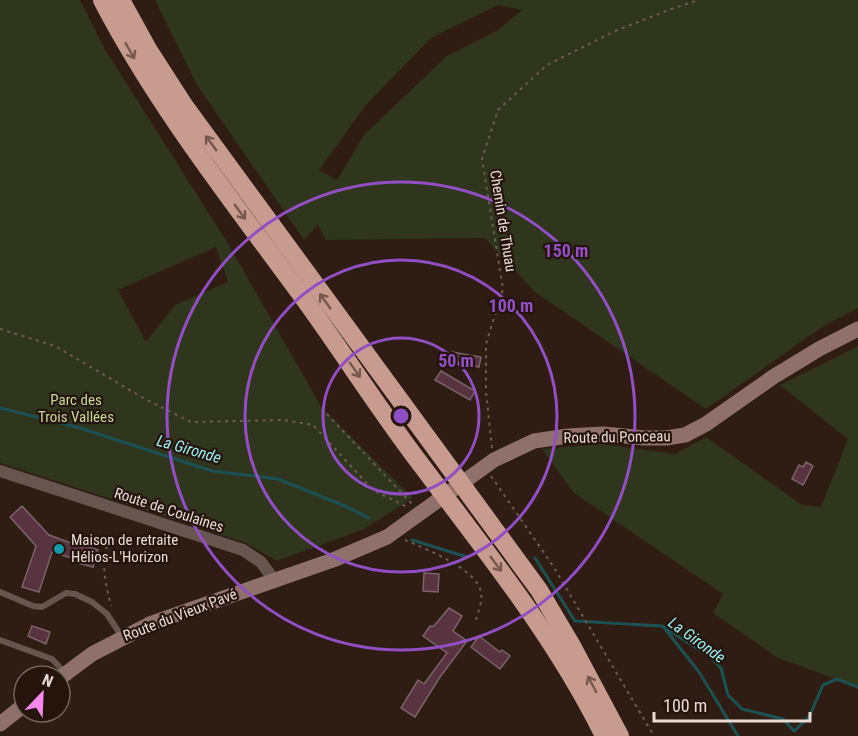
<svg xmlns="http://www.w3.org/2000/svg" width="858" height="736" font-family="'Roboto Condensed',sans-serif">
	<style>
		.green { fill: #30351e; fill-rule: evenodd }
		.lines { fill: none; stroke-linecap: round; stroke-linejoin: round }
		.stream { stroke: #1c5154; stroke-width: 3 }
		.building { fill: #583441; stroke: #7a6269; stroke-width: 1.5 }
		.path { stroke: #6c5c54; stroke-width: 2; stroke-dasharray: 3 4.5; stroke-linecap: butt }
		.lane { stroke: #675550; stroke-width: 6 }
		.street { stroke: #675550; stroke-width: 12 }
		.secondary { stroke: #8e716a; stroke-width: 15 }
		.highway { stroke: #c79b8f; stroke-width: 18 }
		.oneway { stroke: #76584d }
		.ring { fill: none; stroke: #914fc3; stroke-width: 3 }
		.culture-dot { fill: #0f9aa8; stroke: #25140b; stroke-width: 2 }
		.labels { text-anchor: middle; dominant-baseline: central; stroke-width: 4.5; stroke-linejoin: round; paint-order: stroke }
		.street-label { font-size: 15px; fill: #e8dbd5; stroke: #25140b }
		.park-label { font-size: 15px; fill: #c9d99a; stroke: #25140b }
		.poi-label { font-size: 15px; fill: #e8dbd5; stroke: #25140b; text-anchor: start }
		.water-label { font-size: 16px; font-style: italic; fill: #96eff3; stroke: #25140b }
		.centre { fill: #914fc3; stroke: #25140b; stroke-width: 3 }
		.ring-label { font-size: 18px; text-anchor: middle; font-weight: bold; fill: #914fc3; stroke: #25140b; stroke-width: 4.5; stroke-linejoin: round; paint-order: stroke }
	</style>
	<rect width="100%" height="100%" fill="#2f1d14"/>
	<g class="green">
		<path d="M0 0H80L104 48 227 242 322 408 413 498 364 529 277 561 246 543 0 463ZM216 247 228 282 175 305 146 342 118 290Z"/>
		<path d="M155 0H858V308L822 327 706 409 535 292 485 238 326 240 318 225 304 240 197 85ZM498 5 522 10 498 30 447 56 364 135 337 180 319 170 366 105 431 38Z"/>
		<path d="M858 346V687L778 658 713 613 723 594 574 493 542 449 602 444 675 454 706 437 802 505 821 507 848 439 780 385Z"/>
	</g>
	<g class="lines">
		<g class="stream">
			<path d="M0 408 80 428 212 471 278 479 345 506 369 518"/>
			<path d="M412 540 467 557"/>
			<path d="M535 558 575 621 662 626 709 656 721 668 728 695 742 709 783 719 794 731 809 717 823 685 837 679 858 687"/>
			<path d="M665 629 699 672 738 736"/>
		</g>
	</g>
	<g class="building">
		<path d="M452 352 481 357 479 367 451 361Z"/>
		<path d="M441 371 475 391 470 400 435 380Z"/>
		<path d="M806 462 813 466 803 485 792 479 799 465 803 467Z"/>
		<path d="M22 506 49 535 82 547 83 545 98 550 93 567 77 563 78 560 52 552 39 592 22 587 36 546 10 517Z"/>
		<path d="M424 573 439 574 438 592 423 591Z"/>
		<path d="M449 608 462 616 453 631 467 641 440 677 415 717 401 708 418 680 424 684 447 653 423 636 430 626H434Z"/>
		<path d="M32 626 50 632 46 644 28 636Z"/>
		<path d="M479 636 500 652 502 650 510 656 500 669 471 647Z"/>
	</g>
	<g class="lines">
		<g class="path">
			<path d="M0 329 55 346 145 399 191 422 284 420 313 425 373 490 407 507"/>
			<path d="M327 414 413 505"/>
			<path d="M492 448 486 392V344L503 289 482 159 498 110 547 65 615 31 674 8 699 0"/>
			<path d="M491 476 553 566 654 736"/>
			<path d="M405 540C425 549 476 568 481 592 483 600 478 612 476 620"/>
			<path d="M107 546C101 566 106 586 111 606"/>
		</g>
		<g class="lane">
			<path d="M0 592 33 606 42 607 66 593 75 594 92 602 107 614 122 637"/>
			<path d="M0 640 52 659 65 673"/>
		</g>
		<path class="street" d="M0 471 243 550 261 562 274 580"/>
		<g class="secondary">
			<path d="M60 678 92 654 152 623 333 560 387 537 494 460 534 441 568 436 603 434 645 438H666L685 435 706 424 773 377 819 349 858 329"/>
			<path d="M0 724 24 705"/>
		</g>
		<g class="highway">
			<path d="M102 0C156 104 230 198 299 292 341 349 379 410 422 466 487 553 556 638 604 736"/>
			<path d="M121 0 148 49 184 105 539 590 571 644 620 736"/>
		</g>
	</g>
	<defs><path id="oneway-shaft" d="M-6 0H5M1.5-3L5.5 0L1.5 3" fill="none" stroke-width="1.6" stroke-linecap="round" stroke-linejoin="round" transform="scale(1.5)"/></defs>
	<g class="oneway">
		<use href="#oneway-shaft" transform="translate(130 51) rotate(60)"/>
		<use href="#oneway-shaft" transform="translate(211 143) rotate(-126)"/>
		<use href="#oneway-shaft" transform="translate(240 212) rotate(54)"/>
		<use href="#oneway-shaft" transform="translate(325 301) rotate(-126)"/>
		<use href="#oneway-shaft" transform="translate(355 370) rotate(55)"/>
		<use href="#oneway-shaft" transform="translate(496 564) rotate(53)"/>
		<use href="#oneway-shaft" transform="translate(592 684) rotate(-118)"/>
	</g>
	<g class="ring">
		<circle cx="401" cy="416" r="78"/>
		<circle cx="401" cy="416" r="156"/>
		<circle cx="401" cy="416" r="234"/>
	</g>
	<circle class="culture-dot" cx="59" cy="549" r="6"/>
	<g class="labels">
		<g class="street-label">
			<text transform="translate(503 221) rotate(81)">Chemin de Thuau</text>
			<text transform="translate(617 437) rotate(-1)">Route du Ponceau</text>
			<text transform="translate(169 510) rotate(18)">Route de Coulaines</text>
			<text transform="translate(180 615) rotate(-21)">Route du Vieux Pavé</text>
		</g>
		<g class="park-label">
			<text x="76" y="400">Parc des<tspan x="76" dy="17">Trois Vallées</tspan></text>
		</g>
		<g class="poi-label">
			<text x="71" y="540">Maison de retraite<tspan x="71" dy="17">Hélios-L'Horizon</tspan></text>
		</g>
		<g class="water-label">
			<text transform="translate(189 449) rotate(16)">La Gironde</text>
			<text transform="translate(697 640) rotate(36)">La Gironde</text>
		</g>
	</g>
	<circle cx="401" cy="416" r="9" class="centre"/>
	<g class="ring-label">
		<text x="566" y="257">150 m</text>
		<text x="511" y="312">100 m</text>
		<text x="456" y="367">50 m</text>
	</g>
	<g transform="translate(42 694) rotate(23)"><circle r="28" fill="#25140b" stroke="#73645c" stroke-width="1.5"/>
	<path d="M0-4.5L10 22L0 15L-10 22Z" fill="#f688ec"/>
	<text y="-9" font-size="16" font-weight="bold" text-anchor="middle" fill="#e8dbd5">N</text>
	</g>
	<path d="M654 712v9h156v-9" fill="none" stroke="#e8dbd5" stroke-width="3"/>
	<text x="663" y="712" font-size="18" fill="#e8dbd5" stroke="#25140b" stroke-width="4.5" paint-order="stroke">100 m</text>
</svg>
